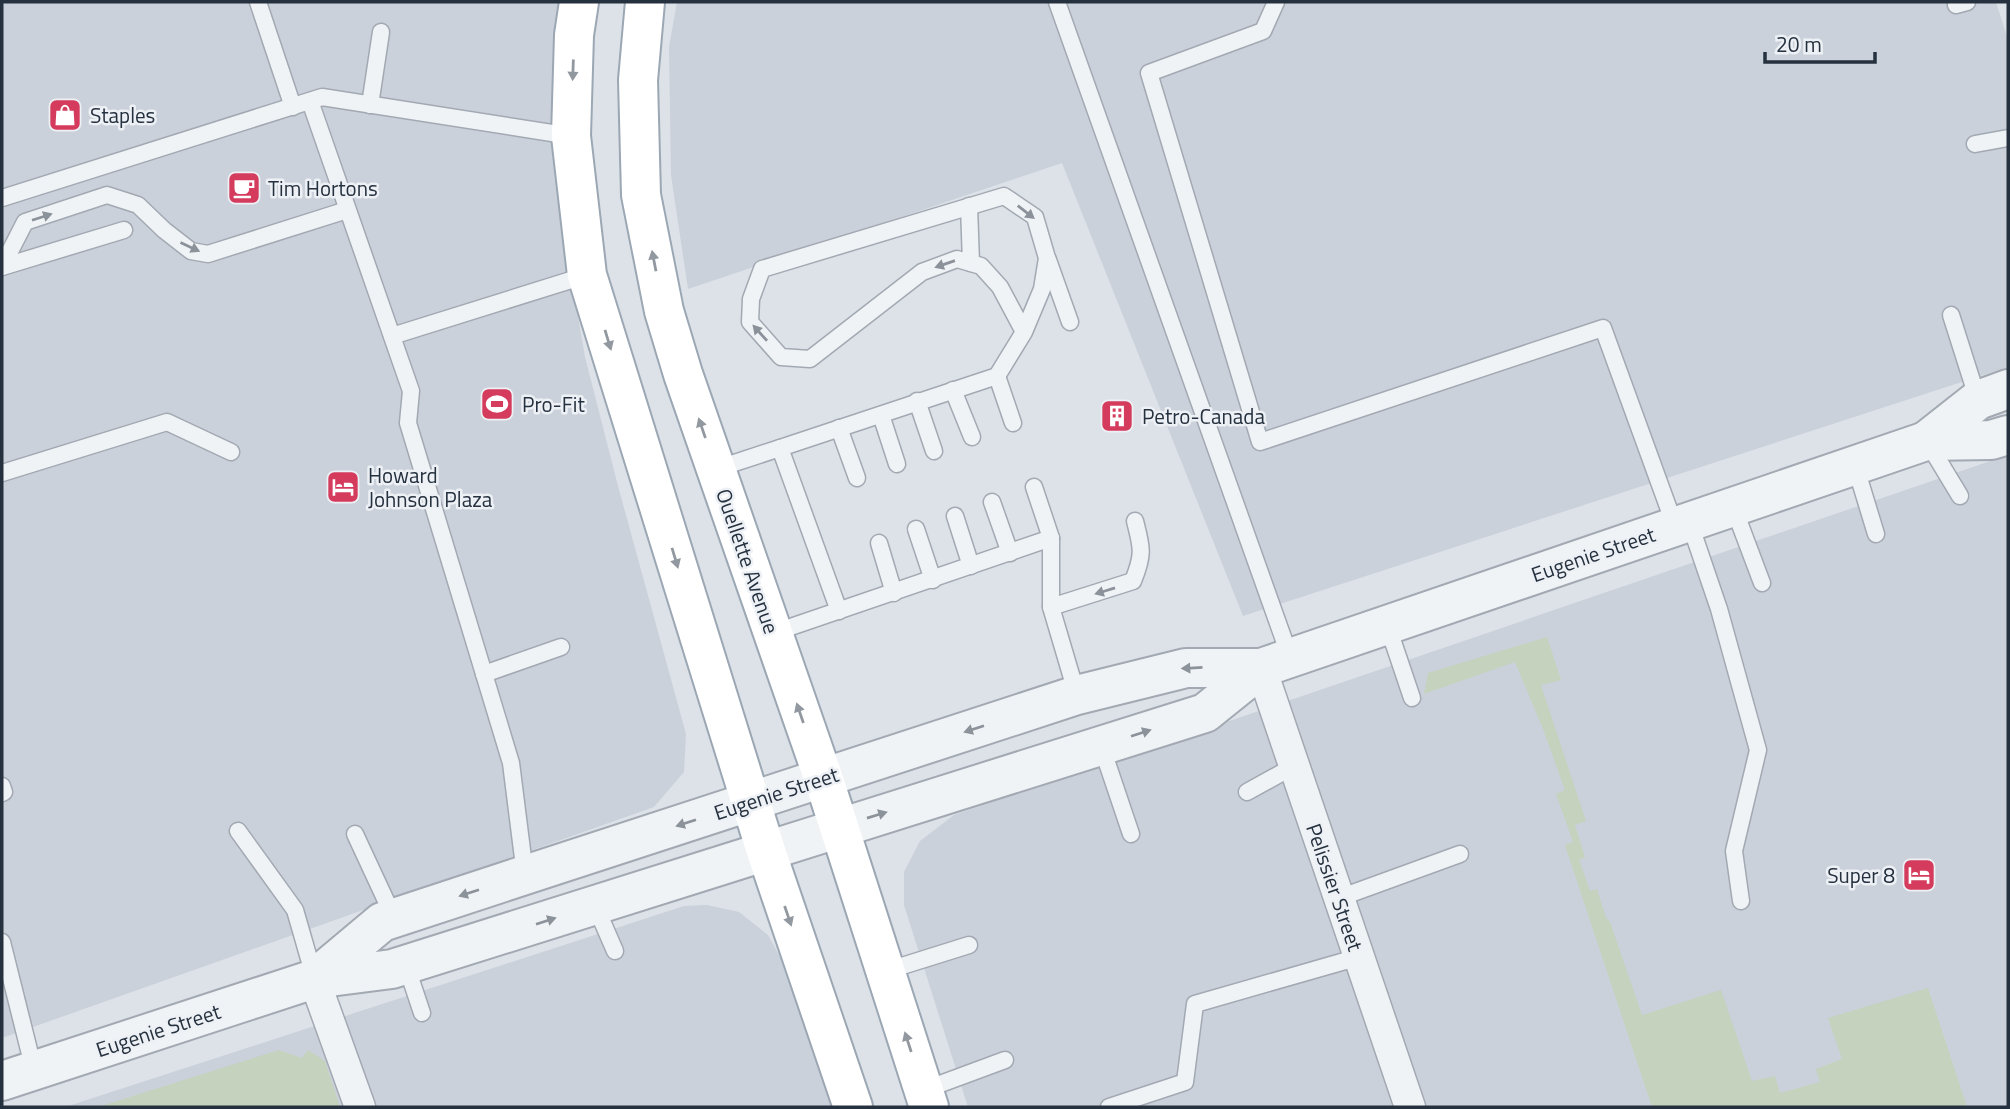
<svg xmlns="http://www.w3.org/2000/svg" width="2010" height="1109" font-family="'Titillium Web',sans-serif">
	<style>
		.built { fill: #cbd1da }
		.green { fill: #c4d2be }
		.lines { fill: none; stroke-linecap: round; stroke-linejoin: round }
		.service-casing { stroke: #a2a9b2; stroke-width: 19 }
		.minor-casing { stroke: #a2a9b2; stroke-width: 33 }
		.tertiary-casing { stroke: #a2a9b2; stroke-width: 42 }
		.primary-casing { stroke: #9ca7b4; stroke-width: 42 }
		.service { stroke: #f0f3f6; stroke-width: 16 }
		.minor { stroke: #f0f3f6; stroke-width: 30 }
		.tertiary { stroke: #f0f3f6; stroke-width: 38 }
		.primary { stroke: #fff; stroke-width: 38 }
		.oneway { fill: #92989f }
		.oneway2 { fill: #8b929a }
		.labels { text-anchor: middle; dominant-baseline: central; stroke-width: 5; stroke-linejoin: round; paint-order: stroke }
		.poi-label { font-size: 21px; fill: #26313f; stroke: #edf1f5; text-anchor: start }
		.street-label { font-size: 21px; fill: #26313f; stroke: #edf1f5 }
	</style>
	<rect width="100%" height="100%" fill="#dde2e8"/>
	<g class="built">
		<path d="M2 2H562L554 78 556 190 563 230 585 357 618 486 686 734 684 772 654 807 2 1038Z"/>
		<path d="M677 2H1996L2008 40V367L1243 616 1062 163 688 289 671 175 669 47Z"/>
		<path d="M2008 455V1107H968L904 905V872L920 841 954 815Z"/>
		<path d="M707 905 739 912 768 935 788 971 833 1107H65L684 906Z"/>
	</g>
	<g class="green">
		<path d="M1547 637 1561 680 1541 685 1586 821 1575 825 1585 857 1579 860 1590 891 1597 889 1606 918 1610 922 1642 1015 1721 990 1752 1081 1775 1076 1780 1093 1820 1082 1816 1069 1842 1059 1828 1018 1928 988 1967 1107H1652L1565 845 1573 842 1556 794 1565 790 1543 729 1515 662 1424 694 1428 673Z"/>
		<path d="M279 1050 302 1058 308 1050 325 1061 340 1107H98Z"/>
	</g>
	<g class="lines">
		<defs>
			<g id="service">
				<path d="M258 2 293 107"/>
				<path d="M1057 2 1290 657"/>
				<path d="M1276 2 1263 31 1149 73 1260 442 1603 328 1675 526"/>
				<path d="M1956 5 1967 2"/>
				<path d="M310 101 411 391 408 423 511 763 525 874"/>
				<path d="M370 105 381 32"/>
				<path d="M1975 144 2008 138"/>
				<path d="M2 198 322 97 571 136"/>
				<path d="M969 206 971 263"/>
				<path d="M1048 260 1070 322"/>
				<path d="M2 267 25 222 107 195 138 205 164 230 191 251 208 254 347 210"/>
				<path d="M2 267 124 230"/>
				<path d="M1951 315 1978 400"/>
				<path d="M392 336 587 275"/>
				<path d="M997 376 1013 423"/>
				<path d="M953 390 972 437"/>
				<path d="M917 401 934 451"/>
				<path d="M881 415 897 464"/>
				<path d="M839 428 857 478"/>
				<path d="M1928 443 1960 496"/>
				<path d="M1855 465 1876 534"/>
				<path d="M716 469 780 448"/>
				<path d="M2 473 167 422 231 452"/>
				<path d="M992 502 1010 553"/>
				<path d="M1733 506 1762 583"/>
				<path d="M955 516 971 566"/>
				<path d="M1689 521 1719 609 1758 750 1734 851 1741 901"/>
				<path d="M916 529 933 580"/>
				<path d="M1051 538V607L1077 695"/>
				<path d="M879 543 894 593"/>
				<path d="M1051 607 1133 581C1144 554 1142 548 1135 521"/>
				<path d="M839 611 780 448 997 376 1024 332 1042 289 1047 258 1035 217 1004 196 762 269 751 299 750 322 781 357 810 359 922 272 957 259 981 266 1000 287 1024 332"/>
				<path d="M1387 624 1412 698"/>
				<path d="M773 633 1051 538 1034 487"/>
				<path d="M484 674 561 647"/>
				<path d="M1101 745 1131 834"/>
				<path d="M2 786 4 792 2 793"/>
				<path d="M1247 792 1294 766"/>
				<path d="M238 831 295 910 314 976"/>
				<path d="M355 834 394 918"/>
				<path d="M1339 898 1460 854"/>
				<path d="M595 905 615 951"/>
				<path d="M2 942 34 1070"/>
				<path d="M406 965 422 1013"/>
				<path d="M886 971 969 945"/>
				<path d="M924 1090 1005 1060"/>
				<path d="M1109 1107 1185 1082 1195 1004 1359 957"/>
			</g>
			<g id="minor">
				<path d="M1261 668 1410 1107"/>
				<path d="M314 979 360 1107"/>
			</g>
			<g id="tertiary">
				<path d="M1926 441 1978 400 2008 389"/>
				<path d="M314 979 382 922 525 875 1077 695 1186 668H1261"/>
				<path d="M2 1081 314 979 392 969 1205 713 1261 668 1926 441 1991 440 2008 435"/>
			</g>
			<g id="primary">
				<path d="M579 2 574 35 571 136 587 275 766 851 853 1107"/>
				<path d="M645 2 638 80 641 195 664 311 683 374 823 777 929 1107"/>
			</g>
		</defs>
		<use href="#service" class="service-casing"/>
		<use href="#minor" class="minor-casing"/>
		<use href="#tertiary" class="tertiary-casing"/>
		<use href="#primary" class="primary-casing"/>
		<use href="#service" class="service"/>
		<use href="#minor" class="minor"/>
		<use href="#tertiary" class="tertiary"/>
		<use href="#primary" class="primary"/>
	</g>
	<defs><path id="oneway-solid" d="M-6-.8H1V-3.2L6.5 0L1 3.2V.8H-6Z" transform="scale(1.75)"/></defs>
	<g class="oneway">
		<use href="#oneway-solid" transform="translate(573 70) rotate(92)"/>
		<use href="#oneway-solid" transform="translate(654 261) rotate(-101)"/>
		<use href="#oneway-solid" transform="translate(608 340) rotate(73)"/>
		<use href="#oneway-solid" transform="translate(702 428) rotate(-109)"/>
		<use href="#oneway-solid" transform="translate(675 558) rotate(73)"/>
		<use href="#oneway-solid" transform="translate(800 713) rotate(-109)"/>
		<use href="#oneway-solid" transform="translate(788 916) rotate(71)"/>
		<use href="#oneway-solid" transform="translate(908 1042) rotate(-108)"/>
	</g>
	<g class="oneway2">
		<use href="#oneway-solid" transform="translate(1026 212) rotate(38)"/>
		<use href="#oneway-solid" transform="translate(42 217) rotate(-18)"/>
		<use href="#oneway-solid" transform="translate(190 247) rotate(25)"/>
		<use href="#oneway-solid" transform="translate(945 264) rotate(161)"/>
		<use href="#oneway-solid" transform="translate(760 333) rotate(-132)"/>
		<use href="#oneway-solid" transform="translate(1105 591) rotate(163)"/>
		<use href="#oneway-solid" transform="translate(1192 668) rotate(177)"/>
		<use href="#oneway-solid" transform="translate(974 729) rotate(162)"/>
		<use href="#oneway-solid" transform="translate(1141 733) rotate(-18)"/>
		<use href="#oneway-solid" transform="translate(877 815) rotate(-17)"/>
		<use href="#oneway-solid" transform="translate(686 823) rotate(162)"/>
		<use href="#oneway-solid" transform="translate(469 893) rotate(162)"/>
		<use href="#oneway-solid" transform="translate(546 921) rotate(-18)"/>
	</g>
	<defs>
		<symbol id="shop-square" viewBox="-11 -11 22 22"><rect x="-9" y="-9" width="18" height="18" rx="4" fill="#d43b5c" stroke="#edf1f5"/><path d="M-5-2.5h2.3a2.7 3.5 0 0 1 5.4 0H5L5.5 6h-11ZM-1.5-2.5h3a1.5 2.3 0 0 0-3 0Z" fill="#fff"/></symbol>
		<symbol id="cafe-square" viewBox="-11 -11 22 22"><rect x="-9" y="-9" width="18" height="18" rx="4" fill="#d43b5c" stroke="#edf1f5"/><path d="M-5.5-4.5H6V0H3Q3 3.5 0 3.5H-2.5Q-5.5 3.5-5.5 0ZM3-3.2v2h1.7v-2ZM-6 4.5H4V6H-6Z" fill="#fff"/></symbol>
		<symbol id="stadium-square" viewBox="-11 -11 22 22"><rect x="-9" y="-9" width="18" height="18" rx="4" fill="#d43b5c" stroke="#edf1f5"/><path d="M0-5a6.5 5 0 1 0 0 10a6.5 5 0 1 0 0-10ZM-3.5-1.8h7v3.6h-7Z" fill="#fff"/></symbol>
		<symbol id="building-square" viewBox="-11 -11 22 22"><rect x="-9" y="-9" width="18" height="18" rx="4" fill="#d43b5c" stroke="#edf1f5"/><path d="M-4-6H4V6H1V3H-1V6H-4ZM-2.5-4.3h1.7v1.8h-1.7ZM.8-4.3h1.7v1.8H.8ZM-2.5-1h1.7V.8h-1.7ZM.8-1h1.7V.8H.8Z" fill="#fff"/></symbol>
		<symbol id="hotel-square" viewBox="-11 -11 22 22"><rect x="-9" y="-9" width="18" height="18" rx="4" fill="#d43b5c" stroke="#edf1f5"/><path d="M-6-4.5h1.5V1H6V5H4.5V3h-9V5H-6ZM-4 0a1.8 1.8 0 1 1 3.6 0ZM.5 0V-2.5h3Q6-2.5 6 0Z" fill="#fff"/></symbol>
	</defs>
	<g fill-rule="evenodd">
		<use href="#shop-square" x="46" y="96" width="38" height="38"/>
		<use href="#cafe-square" x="225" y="169" width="38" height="38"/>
		<use href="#stadium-square" x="478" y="385" width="38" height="38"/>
		<use href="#building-square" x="1098" y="397" width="38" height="38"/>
		<use href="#hotel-square" x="324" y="468" width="38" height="38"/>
		<use href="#hotel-square" x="1900" y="856" width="38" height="38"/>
	</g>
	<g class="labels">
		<g class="poi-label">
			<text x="90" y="115">Staples</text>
			<text x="268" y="188">Tim Hortons</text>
			<text x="522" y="404">Pro-Fit</text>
			<text x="1142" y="416">Petro-Canada</text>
			<text x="368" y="475">Howard<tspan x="368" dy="24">Johnson Plaza</tspan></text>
			<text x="1895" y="875" text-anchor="end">Super 8</text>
		</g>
		<g class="street-label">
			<text transform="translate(1593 554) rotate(-19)">Eugenie Street</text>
			<text transform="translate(748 561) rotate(71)">Ouellette Avenue</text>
			<text transform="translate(776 793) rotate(-18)">Eugenie Street</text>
			<text transform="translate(1335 887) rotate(71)">Pelissier Street</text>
			<text transform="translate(158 1030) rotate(-18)">Eugenie Street</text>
		</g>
	</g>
	<rect width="2010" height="1109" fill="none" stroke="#26313f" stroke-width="7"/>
	<path d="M1765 52v10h110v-10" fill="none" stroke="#26313f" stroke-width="3.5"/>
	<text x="1776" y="52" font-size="21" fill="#26313f" stroke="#edf1f5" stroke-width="5" paint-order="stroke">20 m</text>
</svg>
